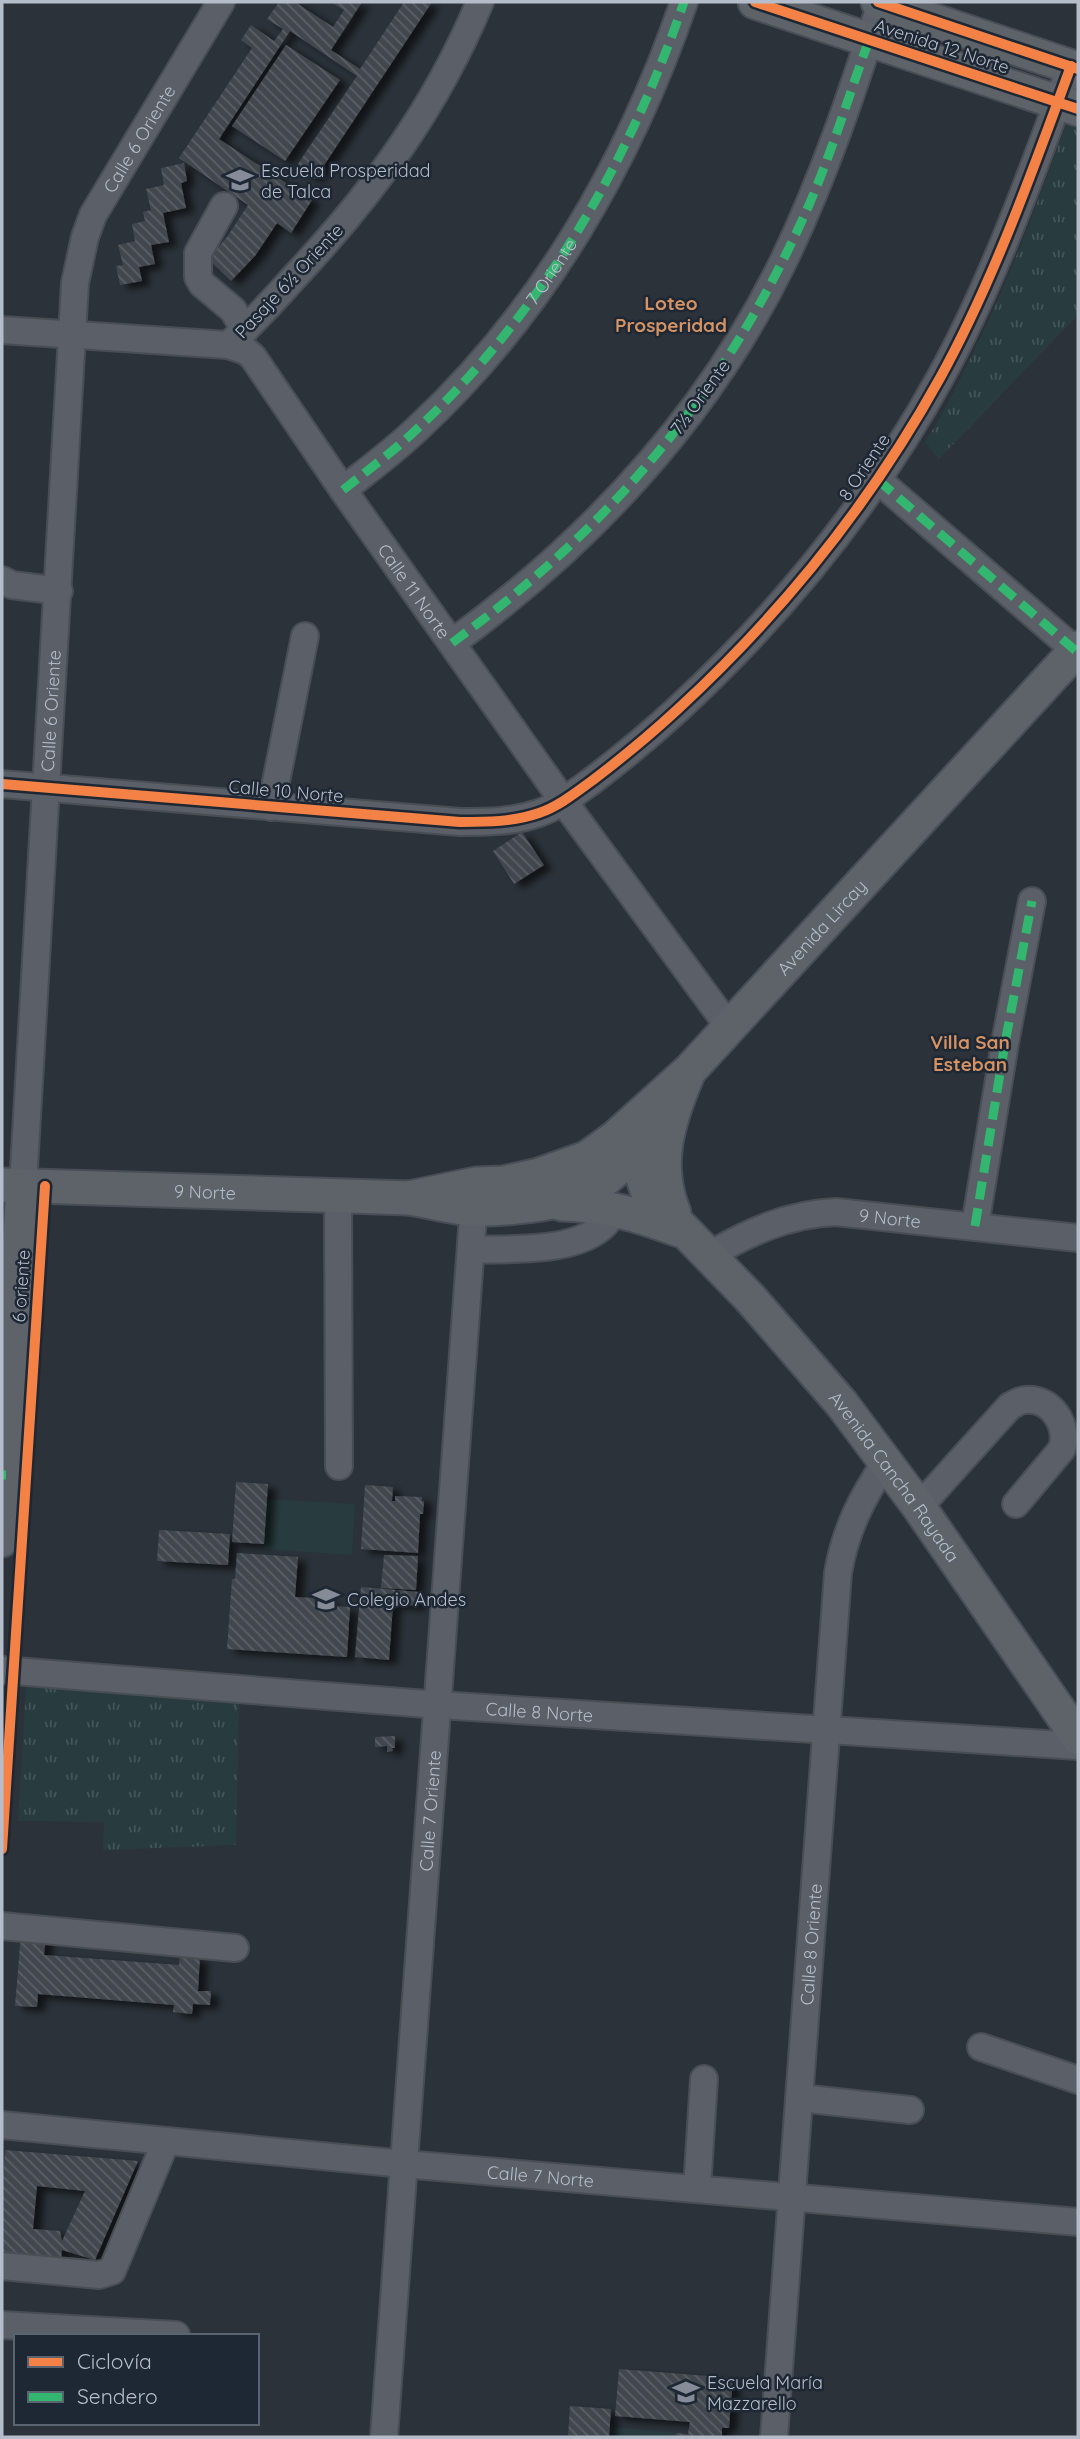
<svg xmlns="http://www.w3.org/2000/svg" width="1080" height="2439" font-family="Quicksand,sans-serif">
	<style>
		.grass { fill: url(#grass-tufts) }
		.pitch { fill: #283c3f }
		.building { fill: url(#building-back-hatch); fill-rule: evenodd; filter: url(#shadow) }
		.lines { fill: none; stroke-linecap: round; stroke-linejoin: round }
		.minor-casing { stroke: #494e54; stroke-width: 30 }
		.major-casing { stroke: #494e56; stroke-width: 37 }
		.minor { stroke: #5b5f67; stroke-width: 26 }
		.major { stroke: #5d6369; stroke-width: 33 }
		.quiet { stroke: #33b770; stroke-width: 9; stroke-dasharray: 18 9; stroke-linecap: butt }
		.cycleway-casing { stroke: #1e2734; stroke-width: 15 }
		.cycleway { stroke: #f48246; stroke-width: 10 }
		.labels { text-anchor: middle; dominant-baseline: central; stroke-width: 5; stroke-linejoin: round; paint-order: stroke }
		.street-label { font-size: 18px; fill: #b5bdca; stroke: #1e2734 }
		.poi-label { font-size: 18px; fill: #b5bdca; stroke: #1e2734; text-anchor: start }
		.neighbourhood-label { font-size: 19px; font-weight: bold; fill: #d59364; stroke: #1e2734 }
	</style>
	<defs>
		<pattern id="grass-tufts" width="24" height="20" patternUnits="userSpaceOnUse" patternTransform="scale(1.75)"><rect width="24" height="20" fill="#283c3f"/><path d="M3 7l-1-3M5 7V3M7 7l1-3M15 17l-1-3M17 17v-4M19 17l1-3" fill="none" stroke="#455659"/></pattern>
		<pattern id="building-back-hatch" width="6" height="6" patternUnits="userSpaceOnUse" patternTransform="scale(1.75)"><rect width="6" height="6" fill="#42474e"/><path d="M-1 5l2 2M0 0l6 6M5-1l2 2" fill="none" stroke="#5b6066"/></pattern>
		<filter id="shadow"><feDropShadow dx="8" dy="4.5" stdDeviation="3.5" flood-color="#0009"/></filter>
	</defs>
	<rect width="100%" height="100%" fill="#2b3239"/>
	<g class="grass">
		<path d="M1067 122 1078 126V315L939 459 925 442C943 415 957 386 971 357 1009 281 1038 202 1067 122Z"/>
		<path d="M26 1687 239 1703 236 1845 103 1850 104 1822 18 1821Z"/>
		<path d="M610 2427 676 2433V2437H609Z"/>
	</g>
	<path class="pitch" d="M267 1499 355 1504 352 1555 264 1549Z"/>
	<g class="building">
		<path d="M279 2H295L333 27 344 10 330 2H362L331 50 360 69 404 2H432L315 179 296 167 357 76 290 31 219 139 312 200 291 233 277 223 255 256 231 281 208 259 227 237 248 205 179 158 252 48 241 40 251 25 274 41 283 29 267 19Z"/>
		<path d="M286 45 340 80 285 161 232 126Z"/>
		<path d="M184 163 187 181 181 183 186 208 163 213 169 242 151 245 155 264 139 267 142 281 120 285 116 266 123 265 118 245 135 241 132 224 145 221 143 212 151 210 146 189 164 185 161 168Z"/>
		<path d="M522 832 544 865 514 884 493 851Z"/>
		<path d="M236 1482 268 1484 264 1544 232 1542Z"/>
		<path d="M365 1485 393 1487 392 1501H395V1496L422 1497V1501H424L423 1514H420L418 1553 361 1549Z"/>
		<path d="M159 1530 230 1534 228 1565 157 1561Z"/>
		<path d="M237 1553 298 1557 295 1597 332 1599 331 1606 350 1607 347 1657 227 1649 232 1579H235Z"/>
		<path d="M384 1555 418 1556 416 1590 381 1588Z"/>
		<path d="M361 1587 419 1592 418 1606 393 1604 389 1660 355 1657Z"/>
		<path d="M395 1736V1748H392L393 1751 387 1752V1746L375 1747V1737Z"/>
		<path d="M21 1933 46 1935 44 1955 179 1965 180 1955 200 1957 198 1991H211L210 2005 193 2004 192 2014 173 2012 174 2005 38 1994 37 2007 15 2006Z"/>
		<path d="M5 2150 138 2161 95 2260 62 2250 61 2260 2 2255V2196ZM37 2186 85 2191 62 2241 60 2231 33 2229Z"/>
		<path d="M619 2369 733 2378 729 2428H722V2437H676V2433L688 2434 690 2422 615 2416Z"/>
		<path d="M570 2406 611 2409 609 2437H568Z"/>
	</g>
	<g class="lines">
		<defs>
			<g id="minor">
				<path d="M224 206 198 253V277L202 284 233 310 245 330"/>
				<path id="s1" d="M2 330 228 345 246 351 253 357 343 490 564 802 729 1027"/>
				<path d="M228 345C254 323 276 297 299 272 376 189 436 107 480 2"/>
				<path d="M878 480 1076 651"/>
				<path id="s2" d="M343 490C368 470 394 451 417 429 542 313 629 163 684 2"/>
				<path d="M2 580 12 585 59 591"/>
				<path d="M452 643C590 542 709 415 784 260 824 177 853 90 881 3"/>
				<path d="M2 784 460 822C487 822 513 822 539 813 559 806 575 793 593 780 622 758 651 734 678 709 782 613 871 503 940 378 993 282 1033 170 1071 66"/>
				<path d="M271 807 305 636"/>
				<path id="s3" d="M23 1186 75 283 85 237 93 215 221 2"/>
				<path d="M338 1195 339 1466"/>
				<path d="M975 1226 1005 1043 1032 901"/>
				<path d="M472 1250C511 1248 577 1254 606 1223 609 1220 611 1213 614 1209"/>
				<path id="s4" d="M708 1256C749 1232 788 1214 836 1212L1078 1238"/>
				<path d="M919 1507 1010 1406C1015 1404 1020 1400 1025 1400 1052 1397 1069 1426 1062 1449L1016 1504"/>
				<path id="s5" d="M2 1670 439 1705 1078 1746"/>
				<path d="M2 1926 235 1948"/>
				<path d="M981 2047 1078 2080"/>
				<path d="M800 2098 910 2110"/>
				<path id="s6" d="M2 2125 404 2164 1078 2222"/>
				<path d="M697 2189 704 2079"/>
				<path d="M2 2266 99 2275 112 2271 166 2141"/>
				<path d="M2 2325 176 2335"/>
				<path id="s7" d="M384 2437 475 1189"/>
				<path id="s8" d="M774 2437 838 1573C845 1531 862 1497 886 1462"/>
			</g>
			<g id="major">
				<path d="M755 2 1078 109"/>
				<path d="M878 2 1078 69"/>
				<path id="s9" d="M649 1107C631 1134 637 1164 648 1193L750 1298 842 1404 919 1507 1078 1738"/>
				<path id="s10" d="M2 1185 409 1198C430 1201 452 1208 474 1209 498 1210 565 1204 586 1192 610 1179 629 1157 647 1138"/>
				<path id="s11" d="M409 1198 476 1184 503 1183 539 1175 587 1158 616 1137 690 1070 1078 648"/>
				<path d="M562 1204C606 1205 638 1215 679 1230"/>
				<path d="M674 1213C654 1165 668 1121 687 1076"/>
				<path d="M2 1540 23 1186"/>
			</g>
		</defs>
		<use href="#minor" class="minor-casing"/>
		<use href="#major" class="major-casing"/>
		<use href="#minor" class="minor"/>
		<use href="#major" class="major"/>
		<g class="quiet">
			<path d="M878 480 1076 651"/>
			<path d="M343 490C368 470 394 451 417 429 542 313 629 163 684 2"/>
			<path d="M452 643C611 526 723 396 805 214 830 158 848 98 869 40"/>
			<path d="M975 1226 1005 1043 1032 901"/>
			<path d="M2 1475H6"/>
		</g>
		<defs>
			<g id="cycleway">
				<path d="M755 2 1078 109"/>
				<path d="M878 2 1078 69"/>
				<path d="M2 784 460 822C487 822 513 822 539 813 559 806 575 793 593 780 622 758 651 734 678 709 782 613 871 503 940 378 993 282 1033 170 1071 66"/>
				<path d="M2 1849 45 1186"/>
			</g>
		</defs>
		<use href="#cycleway" class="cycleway-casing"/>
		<use href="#cycleway" class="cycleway"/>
	</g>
	<defs>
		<symbol id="school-bare" viewBox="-9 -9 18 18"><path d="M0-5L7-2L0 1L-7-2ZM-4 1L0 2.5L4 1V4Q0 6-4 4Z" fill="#858c97" stroke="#1e2734" stroke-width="2.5" paint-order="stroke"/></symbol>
	</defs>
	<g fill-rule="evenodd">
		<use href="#school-bare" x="221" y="161" width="38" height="38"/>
		<use href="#school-bare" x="307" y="1580" width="38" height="38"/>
		<use href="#school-bare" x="667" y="2373" width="38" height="38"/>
	</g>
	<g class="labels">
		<g class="street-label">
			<text transform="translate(942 46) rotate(18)">Avenida 12 Norte</text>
			<text stroke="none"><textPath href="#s3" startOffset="1064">Calle 6 Oriente</textPath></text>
			<text stroke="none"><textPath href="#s2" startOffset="303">7 Oriente</textPath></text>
			<text transform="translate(289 281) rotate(-47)">Pasaje 6½ Oriente</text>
			<text transform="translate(700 397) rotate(-54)">7½ Oriente</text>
			<text transform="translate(864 467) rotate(-56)">8 Oriente</text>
			<text stroke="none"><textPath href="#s1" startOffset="539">Calle 11 Norte</textPath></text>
			<text stroke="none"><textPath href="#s3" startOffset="476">Calle 6 Oriente</textPath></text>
			<text transform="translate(286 791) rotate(5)">Calle 10 Norte</text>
			<text stroke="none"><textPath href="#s11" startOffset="513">Avenida Lircay</textPath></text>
			<text stroke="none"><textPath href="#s10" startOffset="203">9 Norte</textPath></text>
			<text stroke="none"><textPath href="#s4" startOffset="191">9 Norte</textPath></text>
			<text transform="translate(21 1286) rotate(-86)">6 oriente</text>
			<text stroke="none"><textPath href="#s9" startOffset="466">Avenida Cancha Rayada</textPath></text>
			<text stroke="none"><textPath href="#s5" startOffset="539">Calle 8 Norte</textPath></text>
			<text stroke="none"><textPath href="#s7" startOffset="628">Calle 7 Oriente</textPath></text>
			<text stroke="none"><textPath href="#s8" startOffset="494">Calle 8 Oriente</textPath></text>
			<text stroke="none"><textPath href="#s6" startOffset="541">Calle 7 Norte</textPath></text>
		</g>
		<g class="poi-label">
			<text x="261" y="170">Escuela Prosperidad<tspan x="261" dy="21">de Talca</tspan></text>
			<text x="347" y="1599">Colegio Andes</text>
			<text x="707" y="2382">Escuela María<tspan x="707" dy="21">Mazzarello</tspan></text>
		</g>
		<g class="neighbourhood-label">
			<text x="671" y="303">Loteo<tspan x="671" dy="22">Prosperidad</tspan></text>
			<text x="970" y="1042">Villa San<tspan x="970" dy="22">Esteban</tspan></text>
		</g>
	</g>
	<rect width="1080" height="2439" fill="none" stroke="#b5bdca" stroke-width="7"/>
	<rect x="14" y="2334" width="245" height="91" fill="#1e2734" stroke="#5a6370" stroke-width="2"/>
	<rect x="28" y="2357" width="35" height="10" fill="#f48246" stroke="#5a6370" stroke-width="2"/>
	<text x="77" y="2369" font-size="21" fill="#b5bdca">Ciclovía</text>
	<rect x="28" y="2392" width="35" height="10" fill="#33b770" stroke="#5a6370" stroke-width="2"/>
	<text x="77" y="2404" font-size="21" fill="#b5bdca">Sendero</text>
</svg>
